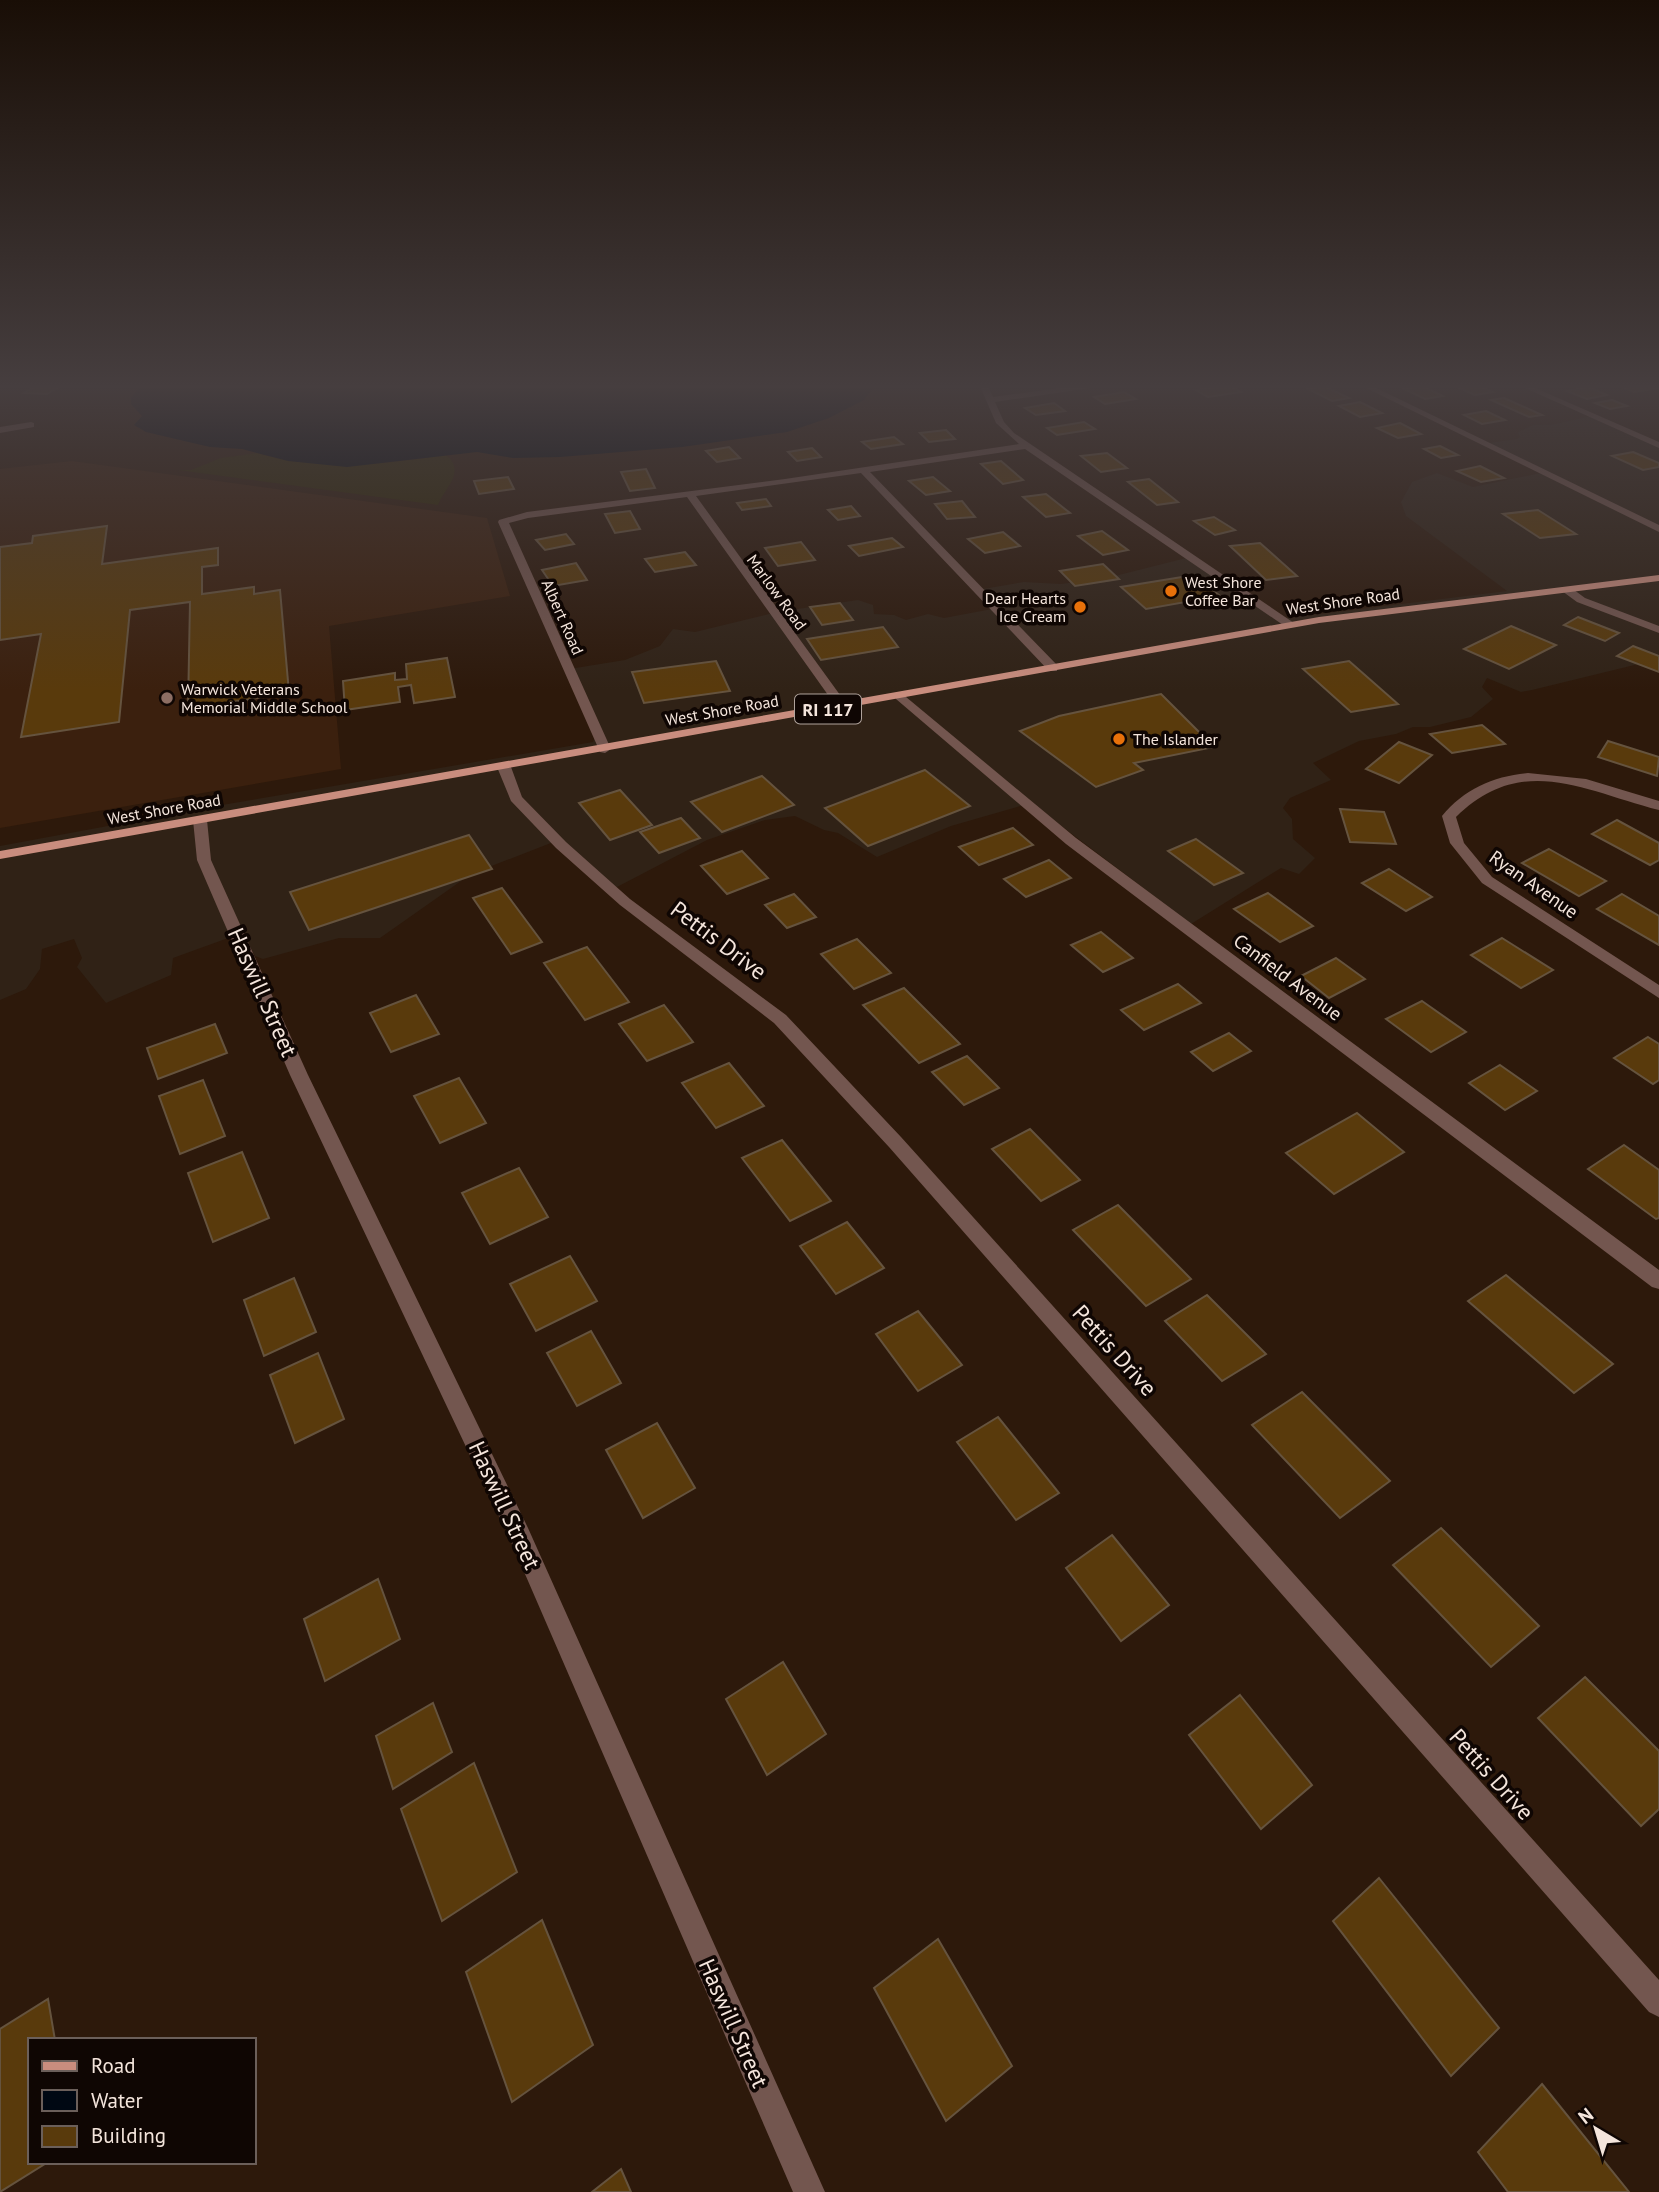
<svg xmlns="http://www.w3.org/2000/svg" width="1659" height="2192" font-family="'PT Sans',sans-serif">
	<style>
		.commercial { fill: #302216 }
		.built { fill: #3b200e }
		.sand { fill: #2d2504 }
		.water { fill: #000813 }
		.building { fill: #593a0c; stroke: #65533e; stroke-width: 2 }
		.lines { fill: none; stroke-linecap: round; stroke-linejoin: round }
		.minor { fill: #73564f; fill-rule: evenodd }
		.major { fill: #c98d7e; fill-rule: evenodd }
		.food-dot { fill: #e8710a; stroke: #0f0603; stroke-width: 2.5 }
		.education-dot { fill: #8d6e63; stroke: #0f0603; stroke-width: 2.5 }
		.labels { text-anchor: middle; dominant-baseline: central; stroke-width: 7; stroke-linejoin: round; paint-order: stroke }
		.far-poi-label { font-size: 16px; fill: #f4e5dc; stroke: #0f0603; text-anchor: start }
		.far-street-label { font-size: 16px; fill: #f4e5dc; stroke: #0f0603 }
		.shield { fill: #0f0603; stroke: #afa29b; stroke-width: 2 }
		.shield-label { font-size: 18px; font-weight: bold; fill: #f4e5dc }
		.street-label { font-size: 19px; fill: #f4e5dc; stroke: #0f0603 }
		.near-street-label { font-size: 23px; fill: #f4e5dc; stroke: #0f0603 }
	</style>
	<rect width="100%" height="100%" fill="#2d190b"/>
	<path class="commercial" d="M1591 416 1659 445V659L1532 690 1521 692 1487 678 1482 687 1493 699 1471 717 1430 727H1413L1396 734 1359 741 1313 763 1331 780 1290 798 1283 808 1292 819 1293 839 1315 858 1299 874 1281 868 1191 924 1031 803 951 826 877 857 838 833 824 830 795 816 765 820 707 840 617 887 611 886 556 841 471 874 380 938H339L263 959 255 956 242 933 173 958 171 975 106 1003 77 967 82 958 74 939 42 949 40 969 26 989 0 1000V846L210 807 593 742 595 737 569 669 625 660 660 646 673 629 695 632 777 612 858 600 873 605 874 614 894 615 906 620 928 614 944 618 992 609 978 591 983 589 1024 582 1061 584 1107 578 1190 557 1279 619 1507 591 1406 516 1401 502 1412 482 1437 473 1473 487 1541 473 1488 443 1517 439 1520 437 1518 432 1533 425H1551Z"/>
	<path class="built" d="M72 461 487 518 510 596 329 626 341 769 0 828V469Z"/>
	<path class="sand" d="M257 453C324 471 379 465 446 455 467 472 444 488 438 505L178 470H191L221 458Z"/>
	<path class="water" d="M142 384H876L864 400 829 418 787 432 682 447 560 457 513 458 477 452 347 467 288 461 242 449 210 447 146 432 134 425 142 416 131 404V398Z"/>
	<g class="building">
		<path d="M39 384H64L47 394 24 393Z"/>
		<path d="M1450 384H1474L1493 392 1475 395Z"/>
		<path d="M1632 384H1651L1659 388 1634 392 1619 386Z"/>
		<path d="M1228 385 1241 392 1208 397 1196 390Z"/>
		<path d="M1324 386 1349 398 1332 401 1308 389Z"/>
		<path d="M1422 386 1443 396 1425 399 1404 389Z"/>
		<path d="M1588 387 1607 395 1587 399 1567 391Z"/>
		<path d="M1124 392 1136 399 1105 404 1094 397Z"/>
		<path d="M1504 398 1542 415 1529 417 1491 400Z"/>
		<path d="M1612 400 1627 406 1610 409 1595 403Z"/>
		<path d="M1360 402 1382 413 1360 417 1339 406Z"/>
		<path d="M1054 403 1065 411 1036 415 1025 408Z"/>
		<path d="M1486 411 1505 420 1482 424 1464 415Z"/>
		<path d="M1084 422 1095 429 1057 435 1047 428Z"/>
		<path d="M1400 423 1421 434 1398 438 1377 428Z"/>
		<path d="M946 430 955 439 929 442 920 433Z"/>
		<path d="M894 437 903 444 871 449 862 442Z"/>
		<path d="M1440 446 1458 455 1441 458 1424 449Z"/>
		<path d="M729 447 740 458 717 462 706 451Z"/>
		<path d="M812 448 821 457 797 461 788 452Z"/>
		<path d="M1633 452 1659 463V467L1643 470 1612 456Z"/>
		<path d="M1107 453 1127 468 1101 472 1081 456Z"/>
		<path d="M1001 461 1023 480 1003 484 981 464Z"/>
		<path d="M1480 466 1504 478 1481 482 1457 471Z"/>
		<path d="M646 469 655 488 630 491 621 472Z"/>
		<path d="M508 477 514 489 479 494 474 481Z"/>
		<path d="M933 477 950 491 926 495 909 481Z"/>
		<path d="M1149 479 1178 502 1157 505 1128 482Z"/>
		<path d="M1046 494 1070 513 1046 517 1023 497Z"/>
		<path d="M766 499 771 506 742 510 737 503Z"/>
		<path d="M962 501 975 517 947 519 935 504Z"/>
		<path d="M851 506 860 516 838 520 828 510Z"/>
		<path d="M1538 510 1576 534 1540 538 1503 514Z"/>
		<path d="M630 511 640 529 615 533 605 514Z"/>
		<path d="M1214 517 1235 530 1215 535 1194 521Z"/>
		<path d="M107 526 102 564 218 548V565L202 567V594L254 587V594L280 590 289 693 188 709 190 602 130 610 119 722 21 737 41 634 0 640V547L32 543 33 536Z"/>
		<path d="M1102 531 1128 550 1103 555 1078 536Z"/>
		<path d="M1003 532 1020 546 985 553 968 539Z"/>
		<path d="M566 534 574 544 545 550 536 540Z"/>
		<path d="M892 538 903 547 859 556 849 546Z"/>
		<path d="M801 542 815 560 778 566 765 548Z"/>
		<path d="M1260 543 1297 576 1266 580 1230 546Z"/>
		<path d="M685 552 696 565 655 572 645 559Z"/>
		<path d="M576 563 587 580 553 586 542 570Z"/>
		<path d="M1103 564 1119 579 1075 586 1060 571Z"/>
		<path d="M1194 575 1220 596 1146 609 1121 587Z"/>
		<path d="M840 603 853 620 822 625 810 607Z"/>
		<path d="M1578 617 1619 633 1605 641 1564 625Z"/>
		<path d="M1511 626 1556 645 1509 669 1464 649Z"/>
		<path d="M883 627 898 647 821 660 807 639Z"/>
		<path d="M1633 646 1659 656V672L1617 656Z"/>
		<path d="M447 658 455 697 414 703 411 685 398 687 400 702 345 710 343 681 395 673V680L407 679 406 664Z"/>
		<path d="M716 661 730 691 644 703 632 672Z"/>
		<path d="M1349 661 1398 704 1351 712 1303 669Z"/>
		<path d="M1161 694 1214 747 1134 763 1143 770 1096 787 1020 731 1059 716Z"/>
		<path d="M1482 725 1505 744 1452 753 1430 734Z"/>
		<path d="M1608 741 1659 757 1657 776 1598 757Z"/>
		<path d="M1399 742 1432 755 1399 783 1366 769Z"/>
		<path d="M925 770 970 806 868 846 825 808Z"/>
		<path d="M762 776 794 805 722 832 691 802Z"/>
		<path d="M620 790 652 825 610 840 579 803Z"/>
		<path d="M1340 809 1384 812 1396 844 1350 842Z"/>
		<path d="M681 818 700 838 659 853 640 832Z"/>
		<path d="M1617 820 1659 843V860L1650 865 1592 834Z"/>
		<path d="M1013 828 1033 845 979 865 959 847Z"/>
		<path d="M469 835 492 869 309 930 290 892Z"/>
		<path d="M1196 839 1243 873 1214 885 1168 851Z"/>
		<path d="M1549 849 1606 881 1579 896 1522 863Z"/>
		<path d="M742 851 768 878 727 894 701 866Z"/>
		<path d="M1049 860 1071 878 1026 897 1004 879Z"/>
		<path d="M1389 869 1432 897 1406 911 1362 883Z"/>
		<path d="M502 888 542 942 511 954 473 898Z"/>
		<path d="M1268 893 1313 926 1280 942 1234 909Z"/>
		<path d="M794 894 816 917 787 928 765 905Z"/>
		<path d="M1622 894 1659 916V945L1597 909Z"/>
		<path d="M1101 932 1133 958 1103 972 1071 945Z"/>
		<path d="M1502 938 1553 970 1521 988 1471 955Z"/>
		<path d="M857 939 891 973 854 989 821 954Z"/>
		<path d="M587 947 629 1002 585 1020 544 963Z"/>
		<path d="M1336 958 1365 979 1329 998 1301 976Z"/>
		<path d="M1178 984 1201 1003 1144 1030 1121 1010Z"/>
		<path d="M904 988 960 1044 919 1063 863 1005Z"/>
		<path d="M416 995 439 1034 391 1052 370 1013Z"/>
		<path d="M1422 1001 1466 1032 1431 1052 1386 1019Z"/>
		<path d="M664 1005 693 1042 647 1061 619 1024Z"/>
		<path d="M215 1024 227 1053 158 1079 147 1048Z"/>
		<path d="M1229 1033 1251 1051 1213 1071 1191 1052Z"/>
		<path d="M1648 1037 1659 1044V1080L1653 1084 1614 1058Z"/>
		<path d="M967 1056 999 1088 964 1105 932 1072Z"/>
		<path d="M729 1063 764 1106 716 1128 682 1083Z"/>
		<path d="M1500 1065 1537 1091 1505 1110 1469 1083Z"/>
		<path d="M459 1078 486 1123 440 1143 414 1096Z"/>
		<path d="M203 1080 225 1136 180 1154 159 1096Z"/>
		<path d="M1357 1113 1404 1152 1334 1194 1286 1153Z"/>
		<path d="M1030 1129 1080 1180 1041 1201 992 1149Z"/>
		<path d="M782 1140 831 1201 790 1221 742 1158Z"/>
		<path d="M1624 1145 1659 1170V1218L1656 1219 1588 1169Z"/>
		<path d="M242 1152 269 1218 213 1242 188 1173Z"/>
		<path d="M519 1168 548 1217 490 1244 462 1193Z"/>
		<path d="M1118 1205 1191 1279 1146 1306 1073 1230Z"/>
		<path d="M847 1222 884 1268 836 1294 800 1246Z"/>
		<path d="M570 1256 597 1301 536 1331 510 1284Z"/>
		<path d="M1506 1275 1613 1364 1574 1393 1468 1301Z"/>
		<path d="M294 1278 316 1332 264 1356 244 1300Z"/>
		<path d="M1207 1295 1266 1354 1222 1381 1165 1321Z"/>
		<path d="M918 1311 962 1365 918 1391 876 1334Z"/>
		<path d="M591 1331 621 1383 577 1406 547 1353Z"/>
		<path d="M318 1353 344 1419 295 1443 270 1375Z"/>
		<path d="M1302 1392 1390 1481 1340 1518 1252 1425Z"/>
		<path d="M998 1417 1059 1493 1016 1520 957 1442Z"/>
		<path d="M657 1423 695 1488 643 1518 606 1450Z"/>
		<path d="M1441 1528 1539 1626 1491 1667 1393 1565Z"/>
		<path d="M1112 1535 1169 1605 1121 1641 1066 1568Z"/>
		<path d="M378 1579 400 1639 325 1681 304 1619Z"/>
		<path d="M783 1662 826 1734 767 1775 726 1699Z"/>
		<path d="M1585 1677 1659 1751V1809L1641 1826 1538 1718Z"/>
		<path d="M1240 1695 1312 1785 1261 1829 1189 1735Z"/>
		<path d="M433 1703 452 1752 393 1789 376 1736Z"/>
		<path d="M474 1763 517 1872 442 1921 401 1809Z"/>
		<path d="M1379 1878 1499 2028 1451 2076 1333 1921Z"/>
		<path d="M542 1920 593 2045 512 2102 466 1972Z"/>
		<path d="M938 1939 1012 2066 946 2121 874 1988Z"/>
		<path d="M48 1999 55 2040H30V2162H48L0 2192V2029Z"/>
		<path d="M1542 2084 1629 2192H1508L1478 2152Z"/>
		<path d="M621 2169 631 2192H592Z"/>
	</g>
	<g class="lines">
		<g class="minor">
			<path d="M979 384H987L993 397 1089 384H1108L1104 386 995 402 1004 422 1014 433 1294 623V627H1286L1025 449 870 472 1057 665V671H1049L861 473 696 496 848 706 842 710 838 709 687 497 528 518 509 523 611 749 605 753 600 752 498 522 499 520 527 512 785 479 1019 444 996 423Z"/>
			<path d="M1358 384H1368L1659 525V532Z"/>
			<path d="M1516 384H1526L1659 442V448Z"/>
			<path d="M31 422 34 423V427L0 433V427Z"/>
			<path d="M1562 587H1570L1585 598 1659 626V633L1577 602 1562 591Z"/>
			<path d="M900 692 1076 838 1659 1270V1289L1652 1287 1066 844 896 699 894 696Z"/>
			<path d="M504 763 511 767 522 797 566 842 630 899 786 1015 901 1137 1659 1980V2017L1649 2012 889 1147 774 1023 620 905 556 848 511 801 497 767Z"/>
			<path d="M1528 773 1586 779 1659 801V810C1584 791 1522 752 1456 817L1464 843 1492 877 1659 985V998L1482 883 1450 843 1442 816C1464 789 1494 776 1528 773Z"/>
			<path d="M200 816 207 820 211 860 308 1075 528 1528 825 2192H793L512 1544 290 1075 197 860 193 820Z"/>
		</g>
		<path class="major" d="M1659 575V581L1319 623 0 859V851L1319 617Z"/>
	</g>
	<linearGradient id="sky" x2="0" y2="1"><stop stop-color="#190e06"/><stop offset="0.56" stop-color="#463e3f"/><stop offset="1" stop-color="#463e3f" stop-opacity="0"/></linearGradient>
	<rect width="1659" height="690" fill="url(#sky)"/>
	<g class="food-dot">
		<circle cx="1171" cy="591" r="7"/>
		<circle cx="1080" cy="607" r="7"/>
		<circle cx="1119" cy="739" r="7"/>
	</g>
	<circle class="education-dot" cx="167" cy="698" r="7"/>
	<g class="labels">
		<g class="far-poi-label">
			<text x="1185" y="582">West Shore<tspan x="1185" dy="18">Coffee Bar</tspan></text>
			<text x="1066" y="598" text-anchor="end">Dear Hearts<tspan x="1066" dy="18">Ice Cream</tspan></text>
			<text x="181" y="689">Warwick Veterans<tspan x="181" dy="18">Memorial Middle School</tspan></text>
			<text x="1133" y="739">The Islander</text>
		</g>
		<g class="far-street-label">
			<text transform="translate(777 592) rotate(54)">Marlow Road</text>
			<text transform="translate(1343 601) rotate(-8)">West Shore Road</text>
			<text transform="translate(563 617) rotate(66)">Albert Road</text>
			<text transform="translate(722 710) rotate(-10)">West Shore Road</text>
			<text transform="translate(164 809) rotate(-10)">West Shore Road</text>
		</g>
		<rect class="shield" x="795" y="694.5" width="66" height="29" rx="5"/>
		<g class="shield-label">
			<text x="828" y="709">RI 117</text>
		</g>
		<g class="street-label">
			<text transform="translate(1534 884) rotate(35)">Ryan Avenue</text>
			<text transform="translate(1288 977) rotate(37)">Canfield Avenue</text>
		</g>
		<g class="near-street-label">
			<text transform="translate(719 940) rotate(37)">Pettis Drive</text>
			<text transform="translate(263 992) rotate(66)">Haswill Street</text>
			<text transform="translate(1115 1350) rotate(48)">Pettis Drive</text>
			<text transform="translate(505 1505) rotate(65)">Haswill Street</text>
			<text transform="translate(1492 1774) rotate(48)">Pettis Drive</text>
			<text transform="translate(734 2023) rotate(66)">Haswill Street</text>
		</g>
	</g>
	<rect x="28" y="2038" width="228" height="126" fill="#0f0603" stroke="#6b5f5a" stroke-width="2"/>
	<rect x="42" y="2061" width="35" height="10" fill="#c98d7e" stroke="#6b5f5a" stroke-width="2"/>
	<text x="91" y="2073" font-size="21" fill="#f4e5dc">Road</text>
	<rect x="42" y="2090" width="35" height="21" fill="#000813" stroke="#6b5f5a" stroke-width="2"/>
	<text x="91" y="2108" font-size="21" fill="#f4e5dc">Water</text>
	<rect x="42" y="2126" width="35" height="21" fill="#593a0c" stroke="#6b5f5a" stroke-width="2"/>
	<text x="91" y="2143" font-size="21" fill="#f4e5dc">Building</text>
	<g transform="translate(1596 2129) rotate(322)" stroke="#0f0603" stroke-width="5" paint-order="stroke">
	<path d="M0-5L12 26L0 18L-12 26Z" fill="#f4e5dc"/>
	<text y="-10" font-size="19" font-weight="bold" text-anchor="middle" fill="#f4e5dc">N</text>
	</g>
</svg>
